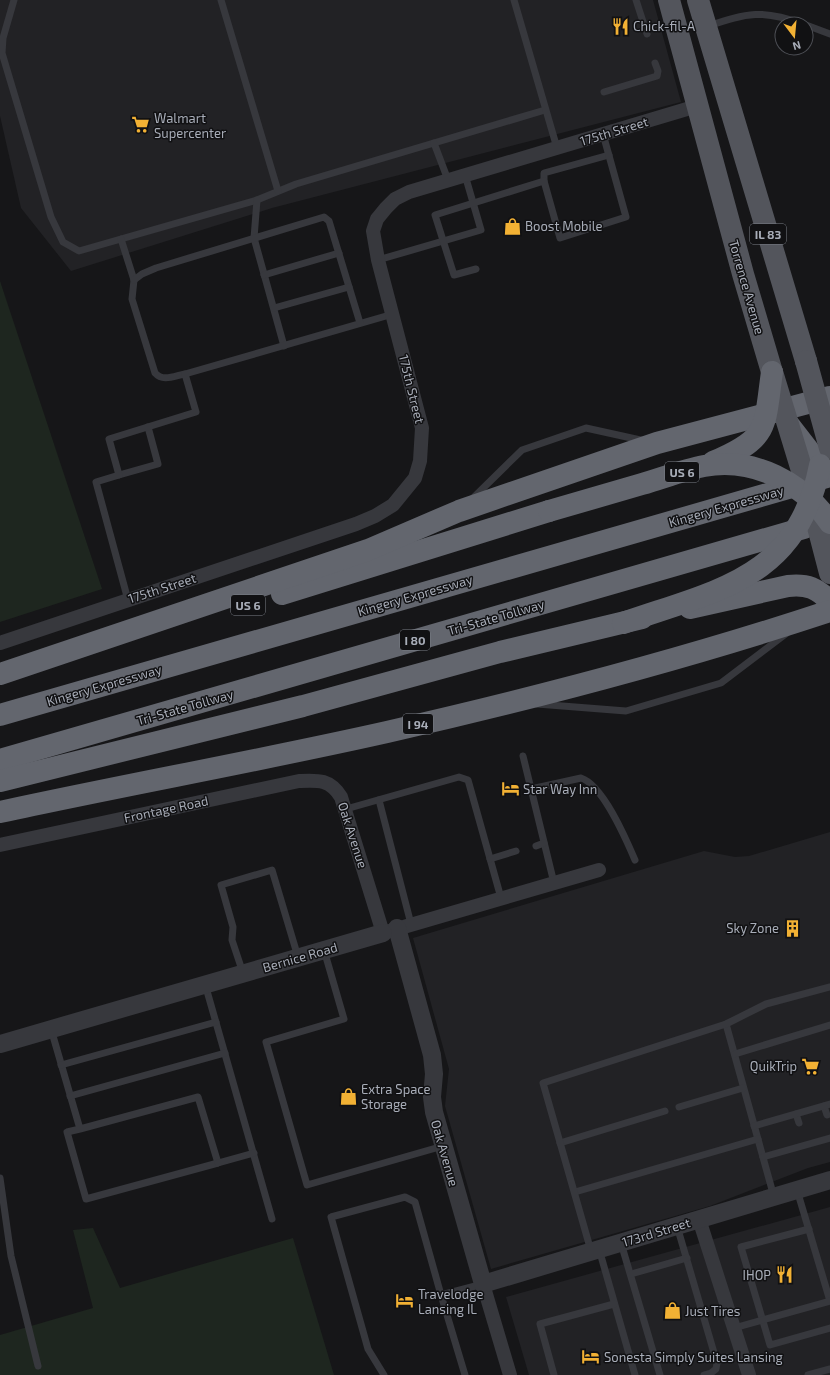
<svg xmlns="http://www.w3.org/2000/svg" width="830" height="1375" font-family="'Exo 2',sans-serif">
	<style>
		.built { fill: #222225 }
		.green { fill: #1e261f }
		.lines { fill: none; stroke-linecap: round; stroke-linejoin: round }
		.service { stroke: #37383d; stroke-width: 7 }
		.minor { stroke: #37383d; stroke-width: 14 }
		.tertiary { stroke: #37383d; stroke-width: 18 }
		.primary { stroke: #53555c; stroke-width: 22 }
		.motorway { stroke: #63666e; stroke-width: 22 }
		.primary-bridge { stroke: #53555c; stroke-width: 22 }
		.motorway-bridge { stroke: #63666e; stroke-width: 22 }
		.labels { text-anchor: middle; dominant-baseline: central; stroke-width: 3; stroke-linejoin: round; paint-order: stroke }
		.shield { fill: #111113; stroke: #7b7e86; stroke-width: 1 }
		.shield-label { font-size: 12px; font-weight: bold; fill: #a8adb8 }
		.poi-label { font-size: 13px; fill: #a8adb8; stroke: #111113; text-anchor: start }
		.street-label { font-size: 13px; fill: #a8adb8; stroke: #111113 }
	</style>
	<rect width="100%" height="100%" fill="#161618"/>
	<g class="built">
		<path d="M0 0H653L681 102 272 208 71 271 21 208 0 116Z"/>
		<path d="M830 832V1162L808 1168 710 1206 491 1269 445 1106 449 1069 413 938 704 851 735 857 749 856Z"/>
		<path d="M830 1207V1375H529L506 1297Z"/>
	</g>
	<g class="green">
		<path d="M0 281 102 589 0 622Z"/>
		<path d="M93 1228 120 1288 293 1238 334 1375H0V1335L93 1308 73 1230Z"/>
	</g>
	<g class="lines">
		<g class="service">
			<path d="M14 0 3 38 2 53 51 217 63 242 79 251 257 200 296 184 545 110"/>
			<path d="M221 0 278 191"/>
			<path d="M514 0 557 148"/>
			<path d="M636 0 647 34"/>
			<path d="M806 25 830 34"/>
			<path d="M708 26C748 13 762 9 803 24"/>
			<path d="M604 92 657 76 658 71 655 63"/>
			<path d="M434 143 448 180"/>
			<path d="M544 181V173L609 155"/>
			<path d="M257 200 254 238 284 346"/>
			<path d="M121 239 134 280 132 299 155 373C163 382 174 376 185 374L393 314"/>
			<path d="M378 260 481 230 465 175"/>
			<path d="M476 269 454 275 435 215 544 181 560 238 626 217 603 134"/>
			<path d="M264 275 339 253"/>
			<path d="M134 280 142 274 156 268 324 217 329 221 360 323"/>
			<path d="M274 308 349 287"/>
			<path d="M119 475 158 464 148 427"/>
			<path d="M472 499 522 450 586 428 645 441"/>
			<path d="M128 600 96 482 119 475 109 439 196 412 185 374"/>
			<path d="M537 704 626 711 721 683 787 633"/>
			<path d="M523 756 554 883"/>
			<path d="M531 789 581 778C603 785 626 839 635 860"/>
			<path d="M379 800 411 924"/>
			<path d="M346 809 459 777 468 780 501 898"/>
			<path d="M536 846 544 843"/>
			<path d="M490 859 516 851"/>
			<path d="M324 950 344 1019 266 1042 307 1185 443 1146"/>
			<path d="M243 973 232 940 233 927 221 885 272 870 298 957"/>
			<path d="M205 984 272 1219"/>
			<path d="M726 1024 774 1197"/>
			<path d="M51 1029 80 1129 198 1097 218 1163 86 1199 67 1132 80 1129"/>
			<path d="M735 1054 830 1025"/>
			<path d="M61 1065 216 1022"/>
			<path d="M70 1096 225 1053"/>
			<path d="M824 1106 827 1115"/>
			<path d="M679 1107 743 1088"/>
			<path d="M796 1114 799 1123"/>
			<path d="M754 1126 830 1104"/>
			<path d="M560 1143 665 1111"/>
			<path d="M763 1157 830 1138"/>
			<path d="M218 1163 254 1153"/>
			<path d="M0 1178 11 1256 38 1366"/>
			<path d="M797 1190 830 1301"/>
			<path d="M575 1192 758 1139"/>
			<path d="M677 1226 717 1363 716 1369 711 1373 704 1375"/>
			<path d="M809 1229 741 1247 770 1345 830 1328"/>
			<path d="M621 1243 660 1375"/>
			<path d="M599 1249 635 1375"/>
			<path d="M591 1251 543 1083 726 1024 766 1004 830 987"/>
			<path d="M631 1274 687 1258"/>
			<path d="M734 1328 830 1301"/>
			<path d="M384 1375 368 1349 331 1217 405 1197 415 1202 441 1295"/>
			<path d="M465 1375 441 1295 483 1284"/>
			<path d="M554 1375 540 1324 614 1304"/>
			<path d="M808 1375 830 1369"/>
		</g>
		<g class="minor">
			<path d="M0 643 356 524 375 516 393 505 415 478 420 461 422 428 378 260 373 231 377 219 386 208 395 199 409 192 697 106"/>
			<path d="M0 845 299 781C318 780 330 779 341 797L383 933 599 870"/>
			<path d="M699 1219 749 1375"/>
			<path d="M483 1284 510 1375"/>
		</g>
		<g class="tertiary">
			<path d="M397 928 432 1055 434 1074 432 1097 434 1112 483 1284 830 1180"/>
			<path d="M0 1044 383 933"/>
		</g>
		<g class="primary">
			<path d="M669 0 743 274 772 372"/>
			<path d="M698 0 806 361"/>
		</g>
		<g class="motorway">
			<path d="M789 425 820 465"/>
			<path d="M282 594 549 511"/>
			<path d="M690 608 788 586C807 584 818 588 830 602"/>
			<path d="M0 674 368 550 459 511 657 443 830 397"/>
			<path d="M0 715 830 476"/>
			<path d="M0 760 804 528"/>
			<path d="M0 781 303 706 500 652 642 618"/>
			<path d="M0 812C129 784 258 761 387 732 536 698 685 659 830 611"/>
		</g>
		<g class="primary-bridge">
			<path d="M806 361 830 448"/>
			<path d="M772 372 811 500 830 573"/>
		</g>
		<g class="motorway-bridge">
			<path d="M713 462C770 438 764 428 772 372"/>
			<path d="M549 511C580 502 611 493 642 484 663 478 683 470 704 466 753 457 803 482 830 523"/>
			<path d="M623 623C717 590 798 579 820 465"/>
		</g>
	</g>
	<defs>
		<symbol id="restaurant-bare" viewBox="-9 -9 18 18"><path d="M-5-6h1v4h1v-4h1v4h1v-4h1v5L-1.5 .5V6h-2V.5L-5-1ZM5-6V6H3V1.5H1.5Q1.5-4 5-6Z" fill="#f2b134" stroke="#111113" stroke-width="2.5" paint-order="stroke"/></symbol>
		<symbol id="supermarket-bare" viewBox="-9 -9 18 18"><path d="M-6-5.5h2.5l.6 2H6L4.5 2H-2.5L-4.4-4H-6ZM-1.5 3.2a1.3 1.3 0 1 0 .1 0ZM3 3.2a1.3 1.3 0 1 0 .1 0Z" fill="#f2b134" stroke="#111113" stroke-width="2.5" paint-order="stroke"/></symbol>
		<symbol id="shop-bare" viewBox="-9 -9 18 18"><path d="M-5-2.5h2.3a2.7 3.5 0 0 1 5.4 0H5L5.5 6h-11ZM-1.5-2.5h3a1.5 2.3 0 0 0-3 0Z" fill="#f2b134" stroke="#111113" stroke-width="2.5" paint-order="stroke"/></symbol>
		<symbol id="hotel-bare" viewBox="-9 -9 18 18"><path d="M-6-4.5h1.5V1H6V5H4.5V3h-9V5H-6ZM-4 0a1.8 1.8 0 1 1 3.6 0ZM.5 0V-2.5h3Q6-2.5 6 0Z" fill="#f2b134" stroke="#111113" stroke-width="2.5" paint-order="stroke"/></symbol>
		<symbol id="building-bare" viewBox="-9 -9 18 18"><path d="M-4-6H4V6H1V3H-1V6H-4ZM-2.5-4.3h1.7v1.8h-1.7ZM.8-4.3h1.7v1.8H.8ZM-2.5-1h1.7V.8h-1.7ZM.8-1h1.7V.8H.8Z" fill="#f2b134" stroke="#111113" stroke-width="2.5" paint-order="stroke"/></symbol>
	</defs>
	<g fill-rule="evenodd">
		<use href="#restaurant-bare" x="608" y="14" width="25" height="25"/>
		<use href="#supermarket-bare" x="128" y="112" width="25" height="25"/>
		<use href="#shop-bare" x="500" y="214" width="25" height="25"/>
		<use href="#hotel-bare" x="498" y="776" width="25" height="25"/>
		<use href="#building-bare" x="780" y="916" width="25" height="25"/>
		<use href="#supermarket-bare" x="798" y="1054" width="25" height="25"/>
		<use href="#shop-bare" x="336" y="1084" width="25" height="25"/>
		<use href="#restaurant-bare" x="772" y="1262" width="25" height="25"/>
		<use href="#hotel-bare" x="392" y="1288" width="25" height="25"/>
		<use href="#shop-bare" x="660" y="1298" width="25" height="25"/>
		<use href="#hotel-bare" x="578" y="1344" width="25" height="25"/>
	</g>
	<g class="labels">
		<g class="shield">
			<rect x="750" y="224" width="36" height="20" rx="3"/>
			<rect x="665" y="462" width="34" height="20" rx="3"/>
			<rect x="231" y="595" width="34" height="20" rx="3"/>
			<rect x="400" y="630" width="30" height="20" rx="3"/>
			<rect x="403" y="714" width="30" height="20" rx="3"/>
		</g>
		<g class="shield-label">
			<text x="768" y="234">IL 83</text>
			<text x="682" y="472">US 6</text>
			<text x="248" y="605">US 6</text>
			<text x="415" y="640">I 80</text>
			<text x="418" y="724">I 94</text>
		</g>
		<g class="poi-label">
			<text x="633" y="26">Chick-fil-A</text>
			<text x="154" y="118">Walmart<tspan x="154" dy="15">Supercenter</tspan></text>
			<text x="525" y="226">Boost Mobile</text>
			<text x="523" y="789">Star Way Inn</text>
			<text x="779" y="928" text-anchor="end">Sky Zone</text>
			<text x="797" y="1066" text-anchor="end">QuikTrip</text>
			<text x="361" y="1089">Extra Space<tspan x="361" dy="15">Storage</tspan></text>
			<text x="771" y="1275" text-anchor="end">IHOP</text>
			<text x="418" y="1294">Travelodge<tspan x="418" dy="15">Lansing IL</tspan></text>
			<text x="685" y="1311">Just Tires</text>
			<text x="604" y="1357">Sonesta Simply Suites Lansing</text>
		</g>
		<g class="street-label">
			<text transform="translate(614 131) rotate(-17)">175th Street</text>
			<text transform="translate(747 287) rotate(74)">Torrence Avenue</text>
			<text transform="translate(412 389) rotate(76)">175th Street</text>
			<text transform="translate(726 506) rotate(-16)">Kingery Expressway</text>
			<text transform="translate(162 588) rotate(-18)">175th Street</text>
			<text transform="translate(415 595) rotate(-16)">Kingery Expressway</text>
			<text transform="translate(496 617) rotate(-16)">Tri-State Tollway</text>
			<text transform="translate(104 685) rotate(-16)">Kingery Expressway</text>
			<text transform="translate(185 707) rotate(-16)">Tri-State Tollway</text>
			<text transform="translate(166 809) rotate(-12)">Frontage Road</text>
			<text transform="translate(353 835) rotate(72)">Oak Avenue</text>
			<text transform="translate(300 957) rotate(-16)">Bernice Road</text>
			<text transform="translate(445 1153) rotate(74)">Oak Avenue</text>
			<text transform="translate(656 1232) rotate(-17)">173rd Street</text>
		</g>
	</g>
	<g transform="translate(794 36) rotate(164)"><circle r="19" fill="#111113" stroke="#4d4f55"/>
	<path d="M0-3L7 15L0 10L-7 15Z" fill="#f2b134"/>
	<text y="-6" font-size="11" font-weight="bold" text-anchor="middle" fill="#a8adb8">N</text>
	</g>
</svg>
